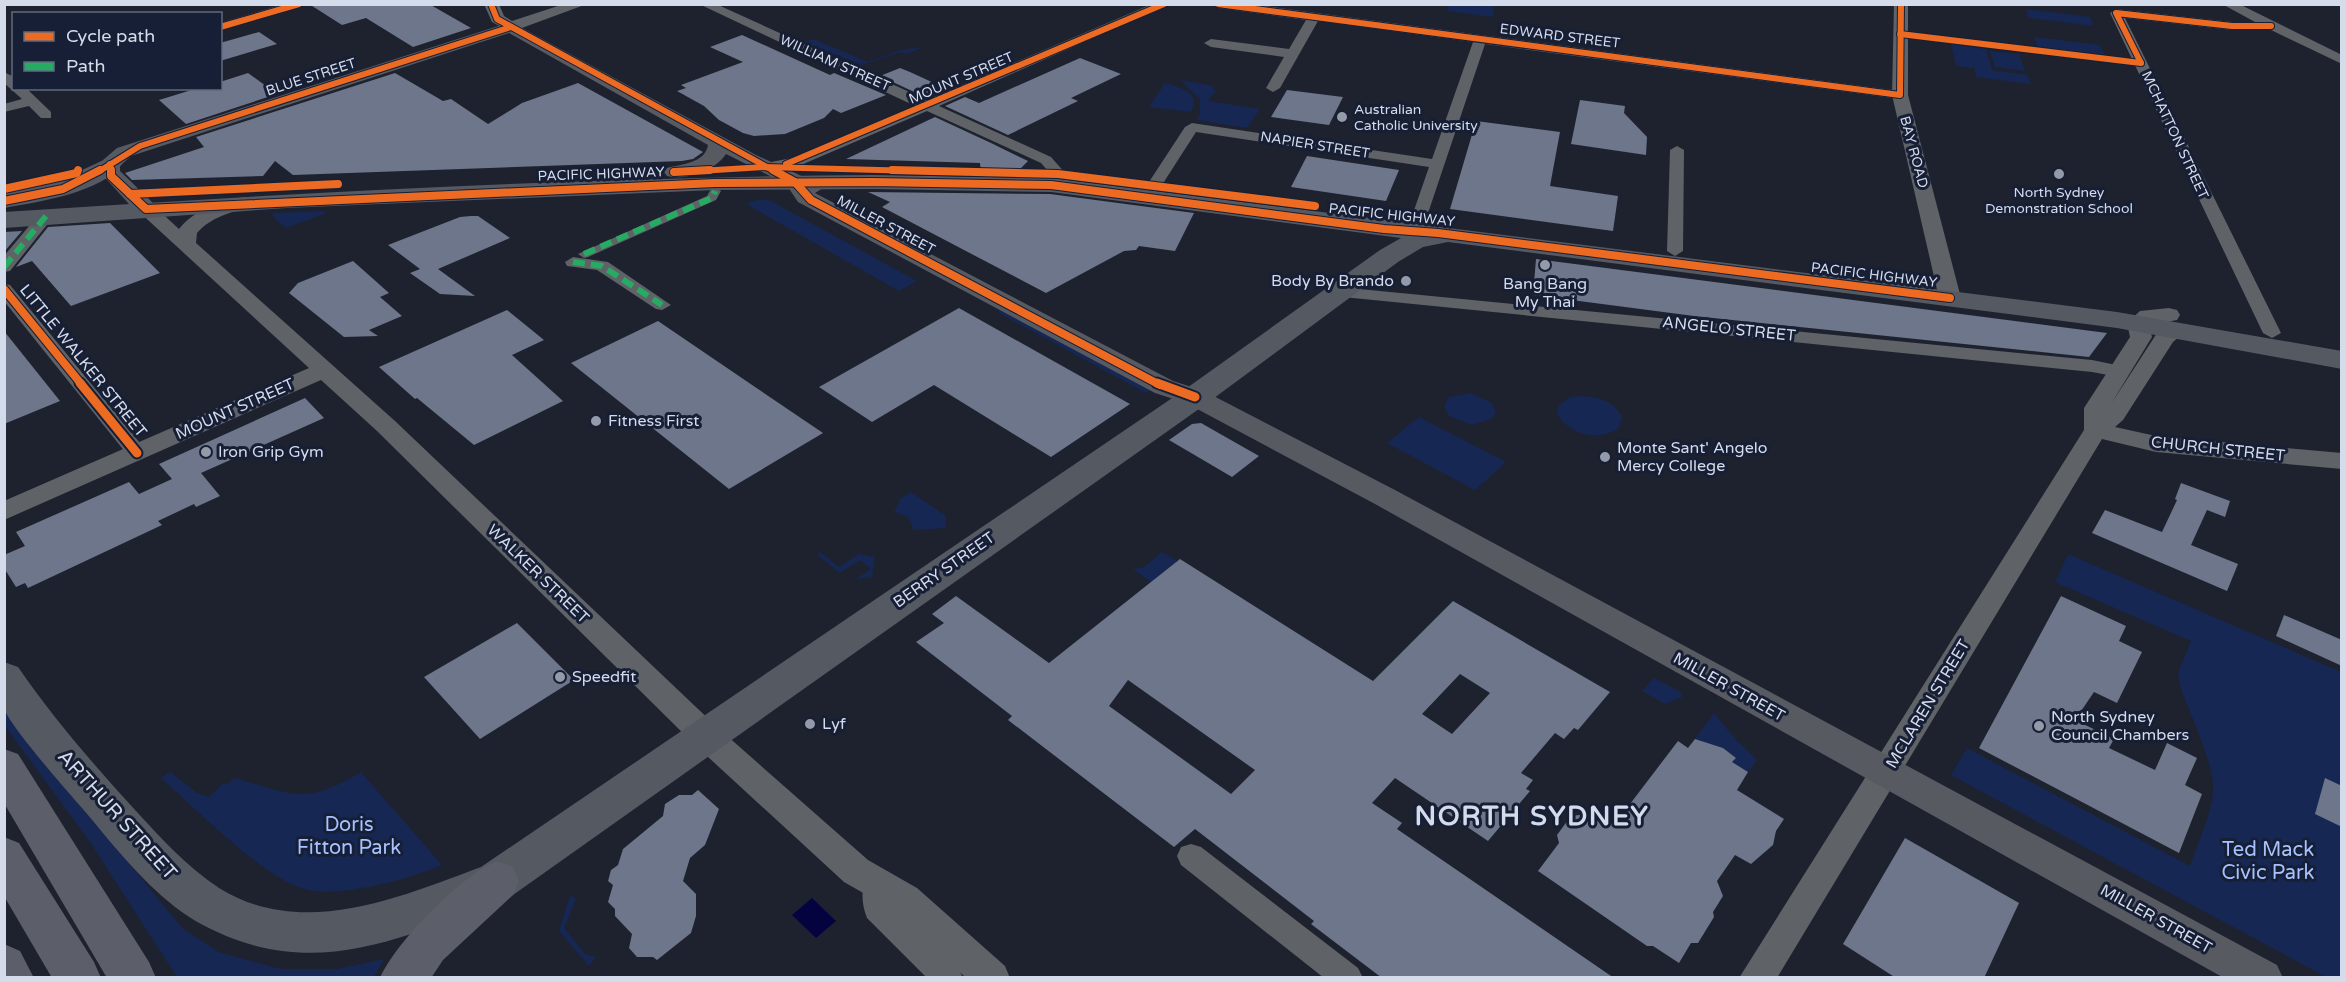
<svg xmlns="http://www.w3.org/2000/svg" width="2346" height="982" font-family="'Varela Round',sans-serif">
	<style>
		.green { fill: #162754 }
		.water { fill: #040340 }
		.building { fill: #6d768a; fill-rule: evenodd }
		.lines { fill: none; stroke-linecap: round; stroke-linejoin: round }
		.pedestrian { fill: #5f6266; fill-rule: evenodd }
		.minor { fill: #5f6266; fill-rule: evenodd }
		.tertiary { fill: #5f6266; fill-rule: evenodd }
		.secondary { fill: #585a62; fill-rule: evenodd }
		.primary { fill: #555962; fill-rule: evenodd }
		.motorway { fill: #5c5f6a; fill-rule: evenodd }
		.quiet { stroke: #26ab63; stroke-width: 6; stroke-dasharray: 12 6; stroke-linecap: butt }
		.cycleway-far2-casing { stroke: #161f35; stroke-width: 8 }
		.cycleway-far1-casing { stroke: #161f35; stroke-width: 10 }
		.cycleway-casing { stroke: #161f35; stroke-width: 13 }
		.cycleway-far2 { stroke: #ed6a23; stroke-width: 6 }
		.cycleway-far1 { stroke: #ed6a23; stroke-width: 8 }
		.cycleway { stroke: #ed6a23; stroke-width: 9 }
		.poi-dot { fill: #949aa8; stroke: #161f35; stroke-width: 2 }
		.labels { text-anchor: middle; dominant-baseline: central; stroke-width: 6; stroke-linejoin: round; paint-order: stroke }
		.far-street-label { font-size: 14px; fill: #d4dbea; stroke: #161f35 }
		.far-poi-label { font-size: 14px; fill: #d4dbea; stroke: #161f35; text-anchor: start }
		.poi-label { font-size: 16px; fill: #d4dbea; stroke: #161f35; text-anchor: start }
		.street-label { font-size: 16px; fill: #d4dbea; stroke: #161f35 }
		.near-street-label { font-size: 20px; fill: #d4dbea; stroke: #161f35 }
		.near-park-label { font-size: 20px; fill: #a7c2fe; stroke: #161f35 }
		.near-district-label { font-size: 27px; font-weight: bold; letter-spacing: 1.5px; fill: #d4dbea; stroke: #161f35 }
	</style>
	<rect width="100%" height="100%" fill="#1d222e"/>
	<g class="green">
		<path d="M1447 5H1492L1494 13 1492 17 1448 11Z"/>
		<path d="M2026 9 2090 17 2094 26 2029 18Z"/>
		<path d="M2034 37 2100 45 2105 56 2038 47Z"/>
		<path d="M813 39 868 62 900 50 924 47 906 54 900 52 862 65 804 42Z"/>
		<path d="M1951 44 1986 49 1992 70 2027 75 2031 84 1976 77 1974 68 1956 66Z"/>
		<path d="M1990 51 2019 54 2025 71 1995 67Z"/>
		<path d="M1180 80 1214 86 1213 89 1216 90 1208 101 1260 109 1247 128 1197 120 1200 113V99Z"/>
		<path d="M1165 83C1181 87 1201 93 1191 112L1149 107Z"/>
		<path d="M760 199 771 201 917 281 899 291 746 204Z"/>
		<path d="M324 211 326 213 286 228 272 216 274 213Z"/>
		<path d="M1004 308 1153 388 1146 393 997 312Z"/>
		<path d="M1471 393 1492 403 1496 413 1493 418 1472 425 1449 416 1444 406 1449 397Z"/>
		<path d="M1581 396C1598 397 1614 401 1622 417L1619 428C1599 442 1568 435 1557 413L1558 406 1570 397Z"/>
		<path d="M1419 417 1506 462 1475 490 1387 443Z"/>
		<path d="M911 492 946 516 945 528 914 530 908 517 894 512 900 502 898 500Z"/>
		<path d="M820 552 839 567 859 554 875 557 872 577 856 579 871 569 860 560 840 573 817 555Z"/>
		<path d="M1162 552 1177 561 1151 582 1133 569 1144 567Z"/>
		<path d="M2068 554 2341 672V977H2326L1951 775 1967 748 2190 866C2198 842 2211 816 2213 791 2215 765 2189 712 2180 686L2178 673 2191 641 2055 582Z"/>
		<path d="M1654 678 1681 692 1682 697 1665 704 1642 691Z"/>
		<path d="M4 710 183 929 219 952 280 969H337L384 959 374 977H177L90 842 5 726Z"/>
		<path d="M1714 713 1736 740 1757 760 1748 772 1732 762 1736 758 1723 748 1695 739Z"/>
		<path d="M170 772 197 793 209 797 223 783 227 784 234 778C294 794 304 806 361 772L442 865C409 879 339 899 304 889 265 879 194 807 161 778Z"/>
		<path d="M572 896 576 899 564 928 586 955 596 957 589 966 559 931 569 899Z"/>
	</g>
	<path class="water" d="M812 898 836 921 816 938 792 915Z"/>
	<g class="building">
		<path d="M309 4H429L471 28 413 47 366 18 342 25Z"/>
		<path d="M259 32 277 44 220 61V43Z"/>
		<path d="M742 35 830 75 834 73 886 95 841 113 833 109 824 118 785 134 754 136 743 133 719 120 704 106 677 91 686 88 681 85 743 62 710 47Z"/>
		<path d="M1080 58 1121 74 1071 98 1078 101 1008 135 945 106 965 97 979 103Z"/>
		<path d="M900 68 910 72 947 89 927 98 880 76Z"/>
		<path d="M248 73 277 94 186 124 159 100 198 88H220V82Z"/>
		<path d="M395 73 443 101 451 99 488 124 522 103 578 83 703 152 693 159 682 161 293 175 275 161 263 176 132 180 125 173 204 147 196 137Z"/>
		<path d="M1287 90 1343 97 1329 125 1271 117Z"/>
		<path d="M1580 100 1625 106 1624 113 1647 137 1646 155 1571 144Z"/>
		<path d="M935 117 991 143 1028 161 1014 175 967 174 981 172 980 163 846 159Z"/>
		<path d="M1476 121 1560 132 1550 186 1618 196 1613 231 1450 209Z"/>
		<path d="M1307 156 1399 170 1386 201 1291 187Z"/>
		<path d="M868 192 1050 194 1194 213 1175 251 1139 246 1136 250 1124 251 1046 293 882 207 890 202Z"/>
		<path d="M471 216H478L510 238 438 269 475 296 440 294 410 273 420 269 388 245 460 217Z"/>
		<path d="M110 223 160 273 71 306 32 261 16 267 48 227Z"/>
		<path d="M22 231 4 252V232Z"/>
		<path d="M1536 259 1691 279 2107 333 2089 357 1694 316 1533 295Z"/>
		<path d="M353 261 389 293 380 297 402 316 369 330 378 336 344 337 289 293 298 283Z"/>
		<path d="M959 308 966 312 1130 404 1051 457 934 385 872 422 819 387Z"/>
		<path d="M507 310 544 340 512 355 563 401 474 445 417 398 415 399 379 367Z"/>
		<path d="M658 321 758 389 823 433 729 489 571 363Z"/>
		<path d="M4 331 60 401 4 424Z"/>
		<path d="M305 398 324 418 201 473 220 496 196 507 194 504 158 521 162 525 28 588 25 583 16 587 4 568V555L25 546 16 532 129 482 139 494 172 479 159 464Z"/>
		<path d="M1201 423 1259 456 1232 477 1169 440 1192 424Z"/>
		<path d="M2181 483 2230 501 2225 517 2207 510 2191 545 2238 564 2227 591 2092 533 2105 510 2162 532 2177 500 2175 499Z"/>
		<path d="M1180 559 1373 681 1453 601 1610 692 1578 730 1574 728 1564 739 1555 733 1521 773 1533 780 1526 789 1530 791 1488 841 1395 778 1372 803 1402 823 1397 829 1614 978H1382L1311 924 1314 921 1195 829 1174 847 1008 720 1012 716 916 642 944 623 932 614 956 596 1049 663ZM1460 674 1490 693 1452 734 1422 714ZM1128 680 1255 770 1231 794 1109 706Z"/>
		<path d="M2061 596 2126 626 2119 641 2142 652 2117 703 2094 692 2075 720 2114 739 2109 748 2155 770 2167 743 2197 758 2185 785 2202 794 2179 853 1979 748Z"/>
		<path d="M2284 615 2342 640V666L2276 636Z"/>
		<path d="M517 623 574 680 480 739 424 677Z"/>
		<path d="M1695 739 1723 748 1736 758 1732 762 1748 772 1737 790 1784 819 1776 831 1773 845 1751 864 1735 855 1717 881 1723 896 1713 912 1714 917 1698 943H1691L1679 963 1653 946H1647L1538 871 1559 843 1557 835 1571 816 1595 813 1614 825 1678 741 1688 748Z"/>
		<path d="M2325 778 2342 786V827L2315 814Z"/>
		<path d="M698 790 719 809 705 845 690 858 683 881 696 894V916L691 933 657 960 653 957H637L629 948 632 934 615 916V909L608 902 613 885 608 881 611 870 618 865 623 849 663 816 665 804 679 795H692Z"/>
		<path d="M1905 838 2019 903 1984 978H1896L1843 944Z"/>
	</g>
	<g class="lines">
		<path class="pedestrian" d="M715 188 721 191 716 200 588 257 584 258 578 254 707 196 711 189Z"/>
		<g class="minor">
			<path d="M284 4H305L220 31V23Z"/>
			<path d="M699 4H716L927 100 1152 4H1170L939 106 1051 157 1066 174 1058 179 1053 177 1041 163 927 111 801 165 760 170 757 167 760 164 792 158 915 106Z"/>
			<path d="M1212 4H1250L1900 91 1907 95 1900 99 1485 44 1425 222 1419 224 1411 219 1429 167 1196 132 1160 188H1150L1147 185 1185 127 1192 123 1432 159 1473 42 1318 21 1280 88 1273 92 1266 88 1284 57 1211 47 1204 43 1211 39 1289 49 1306 20 1218 8Z"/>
			<path d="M2222 4H2239L2342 55V64L2271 30H2232L2125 18 2281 333 2272 338 2263 333 2110 13 2116 9 2232 22H2255Z"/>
			<path d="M4 72 14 77V88H26L51 112V118H41L29 106 4 112V104L22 99 4 83Z"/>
			<path d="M1677 146 1684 150 1683 251 1675 256 1667 251 1670 150Z"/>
			<path d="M46 211 54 216 10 271 4 272V256L40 213Z"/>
			<path d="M573 257 608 262 671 305 662 310 656 309 597 270 567 266 565 262Z"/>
			<path d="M4 284 10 285 144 448 147 453 144 458H130L4 301Z"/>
			<path d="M1339 287 2092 360 2126 367 2128 371 2119 377 2092 372 1333 296 1330 292 1333 288Z"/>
			<path d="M1191 844 1201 847 1358 968 1363 978H1324L1181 865 1177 856 1181 847Z"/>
			<path d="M877 870 887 873 891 882V904L958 968 963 978H927L867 918C861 904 861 887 867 873Z"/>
		</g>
		<g class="tertiary">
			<path d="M484 4H499L504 16 512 21 564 4H587L511 32 492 22Z"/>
			<path d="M1894 4H1908V95L1961 298 1958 303H1942L1939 298 1892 95Z"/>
			<path d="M244 197 254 203 251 207C231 212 211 217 197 233L196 243 395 421 717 727 868 860 917 888 1005 966 1010 978H966L893 910 844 882 695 745 377 431 321 380 4 520V501L309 368 136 209 146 203 153 205 179 229C196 208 219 203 244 197Z"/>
			<path d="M2169 308 2177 310 2180 315 2177 320 2149 325 2152 337 2111 404 2157 333 2176 323 2184 325 2187 330 2173 342 2123 420 2115 427 2156 436 2342 453V469L2156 452 2102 439 1777 978H1739L2084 430V408L2130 337 2127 323 2140 311Z"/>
		</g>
		<path class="secondary" d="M511 22 756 155 819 184 823 188 815 193 864 219 1173 381 1204 391 1395 490 2277 965 2283 978H2224L1375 504 1186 403 1155 393 798 202 786 184 726 154C715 171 686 181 667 176L664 172 667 168C682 164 705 163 708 145L509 33 131 156 120 166V171L154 204 157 209 154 214H138L100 172 103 160 117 148Z"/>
		<g class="primary">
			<path d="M110 157 118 159 122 164C102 193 37 202 4 208V193L63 179Z"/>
			<path d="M873 175 1051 178 2117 312 2342 351V369L2117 328 1448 242 1423 247 1398 262 1206 404 513 895C421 930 333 976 234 939 213 931 193 921 175 907 139 879 111 842 82 808 68 792 8 724 4 708 2 694 4 677 4 662L18 667C53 718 94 765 136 811 162 839 187 867 219 888 302 940 400 897 481 867L1184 390 1380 250 1401 238 1051 192 873 189 715 190 286 208 4 228V212C294 193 583 177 873 175Z"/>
		</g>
		<g class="motorway">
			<path d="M4 749 18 754 149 962 156 978H107L4 803Z"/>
			<path d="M4 837 19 843 94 962 101 978H52L4 896Z"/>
			<path d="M497 861 513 867 519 881 513 895 443 960 431 978H380C396 942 461 875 497 861Z"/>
			<path d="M4 944 20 951 34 978H4Z"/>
		</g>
		<g class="quiet">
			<path d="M584 254 712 198 715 191"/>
			<path d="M573 262 602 266 662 305"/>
			<path d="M4 267 46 216"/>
		</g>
		<defs>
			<g id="cycleway-far2">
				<path d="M491 4 497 19 776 172"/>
				<path d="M1218 4 1900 95 1901 4"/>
				<path d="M220 27 299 4"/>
				<path d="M1900 34 2141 63"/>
				<path d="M2141 63 2116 13 2232 26H2271"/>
				<path d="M110 164 111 172"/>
				<path d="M786 164 1164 4"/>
				<path d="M98 172 140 146 511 27"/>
				<path d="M683 172 765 167 955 172"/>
			</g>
			<g id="cycleway-far1">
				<path d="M111 170V176L146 209 715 183 873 182 1051 185 1384 229 1438 233 1950 298"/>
				<path d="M773 170 795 182 811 200 1160 385"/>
				<path d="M892 170 1058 174 1315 206"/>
				<path d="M674 172 710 170"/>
				<path d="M4 189 77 173 78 170"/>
				<path d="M130 194 338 184"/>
				<path d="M4 201 63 189 100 170"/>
				<path d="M4 289 82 385"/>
			</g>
			<g id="cycleway">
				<path d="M80 383 137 453"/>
				<path d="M1157 383 1195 397"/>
			</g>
		</defs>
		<use href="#cycleway-far2" class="cycleway-far2-casing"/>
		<use href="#cycleway-far1" class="cycleway-far1-casing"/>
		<use href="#cycleway" class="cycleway-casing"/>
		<use href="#cycleway-far2" class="cycleway-far2"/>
		<use href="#cycleway-far1" class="cycleway-far1"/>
		<use href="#cycleway" class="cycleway"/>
	</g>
	<g class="poi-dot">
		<circle cx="1342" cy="117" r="6"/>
		<circle cx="2059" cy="174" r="6"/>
		<circle cx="1545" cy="265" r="6"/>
		<circle cx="1406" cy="281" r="6"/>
		<circle cx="596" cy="421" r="6"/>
		<circle cx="206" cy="452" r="6"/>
		<circle cx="1605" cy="457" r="6"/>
		<circle cx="560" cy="677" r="6"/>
		<circle cx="810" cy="724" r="6"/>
		<circle cx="2039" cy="726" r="6"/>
	</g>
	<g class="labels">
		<g class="far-street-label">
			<text transform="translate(1560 36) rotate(7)">EDWARD STREET</text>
			<text transform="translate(835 63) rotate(24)">WILLIAM STREET</text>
			<text transform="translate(311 77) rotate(-18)">BLUE STREET</text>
			<text transform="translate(961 78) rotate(-23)">MOUNT STREET</text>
			<text transform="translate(2175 135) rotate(65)">MCHATTON STREET</text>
			<text transform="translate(1315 145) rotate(9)">NAPIER STREET</text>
			<text transform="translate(1914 152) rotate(75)">BAY ROAD</text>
			<text transform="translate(601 174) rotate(-2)">PACIFIC HIGHWAY</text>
			<text transform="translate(1392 215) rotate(6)">PACIFIC HIGHWAY</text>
			<text transform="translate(886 225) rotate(28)">MILLER STREET</text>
			<text transform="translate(1874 275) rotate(7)">PACIFIC HIGHWAY</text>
		</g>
		<g class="far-poi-label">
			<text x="1354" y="109">Australian<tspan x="1354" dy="16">Catholic University</tspan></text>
			<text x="2059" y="192" text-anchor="middle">North Sydney<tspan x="2059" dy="16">Demonstration School</tspan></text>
		</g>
		<g class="poi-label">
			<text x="1394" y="281" text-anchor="end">Body By Brando</text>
			<text x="1545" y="284" text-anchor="middle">Bang Bang<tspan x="1545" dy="18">My Thai</tspan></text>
			<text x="608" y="421">Fitness First</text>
			<text x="1617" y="448">Monte Sant' Angelo<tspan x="1617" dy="18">Mercy College</tspan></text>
			<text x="218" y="452">Iron Grip Gym</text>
			<text x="572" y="677">Speedfit</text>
			<text x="2051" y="717">North Sydney<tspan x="2051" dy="18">Council Chambers</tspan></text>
			<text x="822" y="724">Lyf</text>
		</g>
		<g class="street-label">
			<text transform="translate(1729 329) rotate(6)">ANGELO STREET</text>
			<text transform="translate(83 361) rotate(51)">LITTLE WALKER STREET</text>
			<text transform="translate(235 409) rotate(-24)">MOUNT STREET</text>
			<text transform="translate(2218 449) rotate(6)">CHURCH STREET</text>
			<text transform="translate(944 570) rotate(-35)">BERRY STREET</text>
			<text transform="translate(538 574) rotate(44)">WALKER STREET</text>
			<text transform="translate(1729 687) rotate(29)">MILLER STREET</text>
			<text transform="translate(1928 704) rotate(-59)">MCLAREN STREET</text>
			<text transform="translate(2156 919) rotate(29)">MILLER STREET</text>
		</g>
		<g class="near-street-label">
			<text transform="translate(117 815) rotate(48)">ARTHUR STREET</text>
		</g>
		<g class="near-park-label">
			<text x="349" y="825">Doris<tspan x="349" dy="23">Fitton Park</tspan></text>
			<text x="2268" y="850">Ted Mack<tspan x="2268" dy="23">Civic Park</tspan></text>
		</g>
		<g class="near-district-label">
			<text x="1532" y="816">NORTH SYDNEY</text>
		</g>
	</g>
	<rect width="2346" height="982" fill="none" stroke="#d4dbea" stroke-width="12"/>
	<rect x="12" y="12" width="210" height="78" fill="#161f35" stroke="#626a7d" stroke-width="1.5"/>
	<rect x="24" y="32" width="30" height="9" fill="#ed6a23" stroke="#626a7d" stroke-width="1.5"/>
	<text x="66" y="42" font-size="18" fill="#d4dbea">Cycle path</text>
	<rect x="24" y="62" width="30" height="9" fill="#26ab63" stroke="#626a7d" stroke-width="1.5"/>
	<text x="66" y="72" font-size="18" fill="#d4dbea">Path</text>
</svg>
